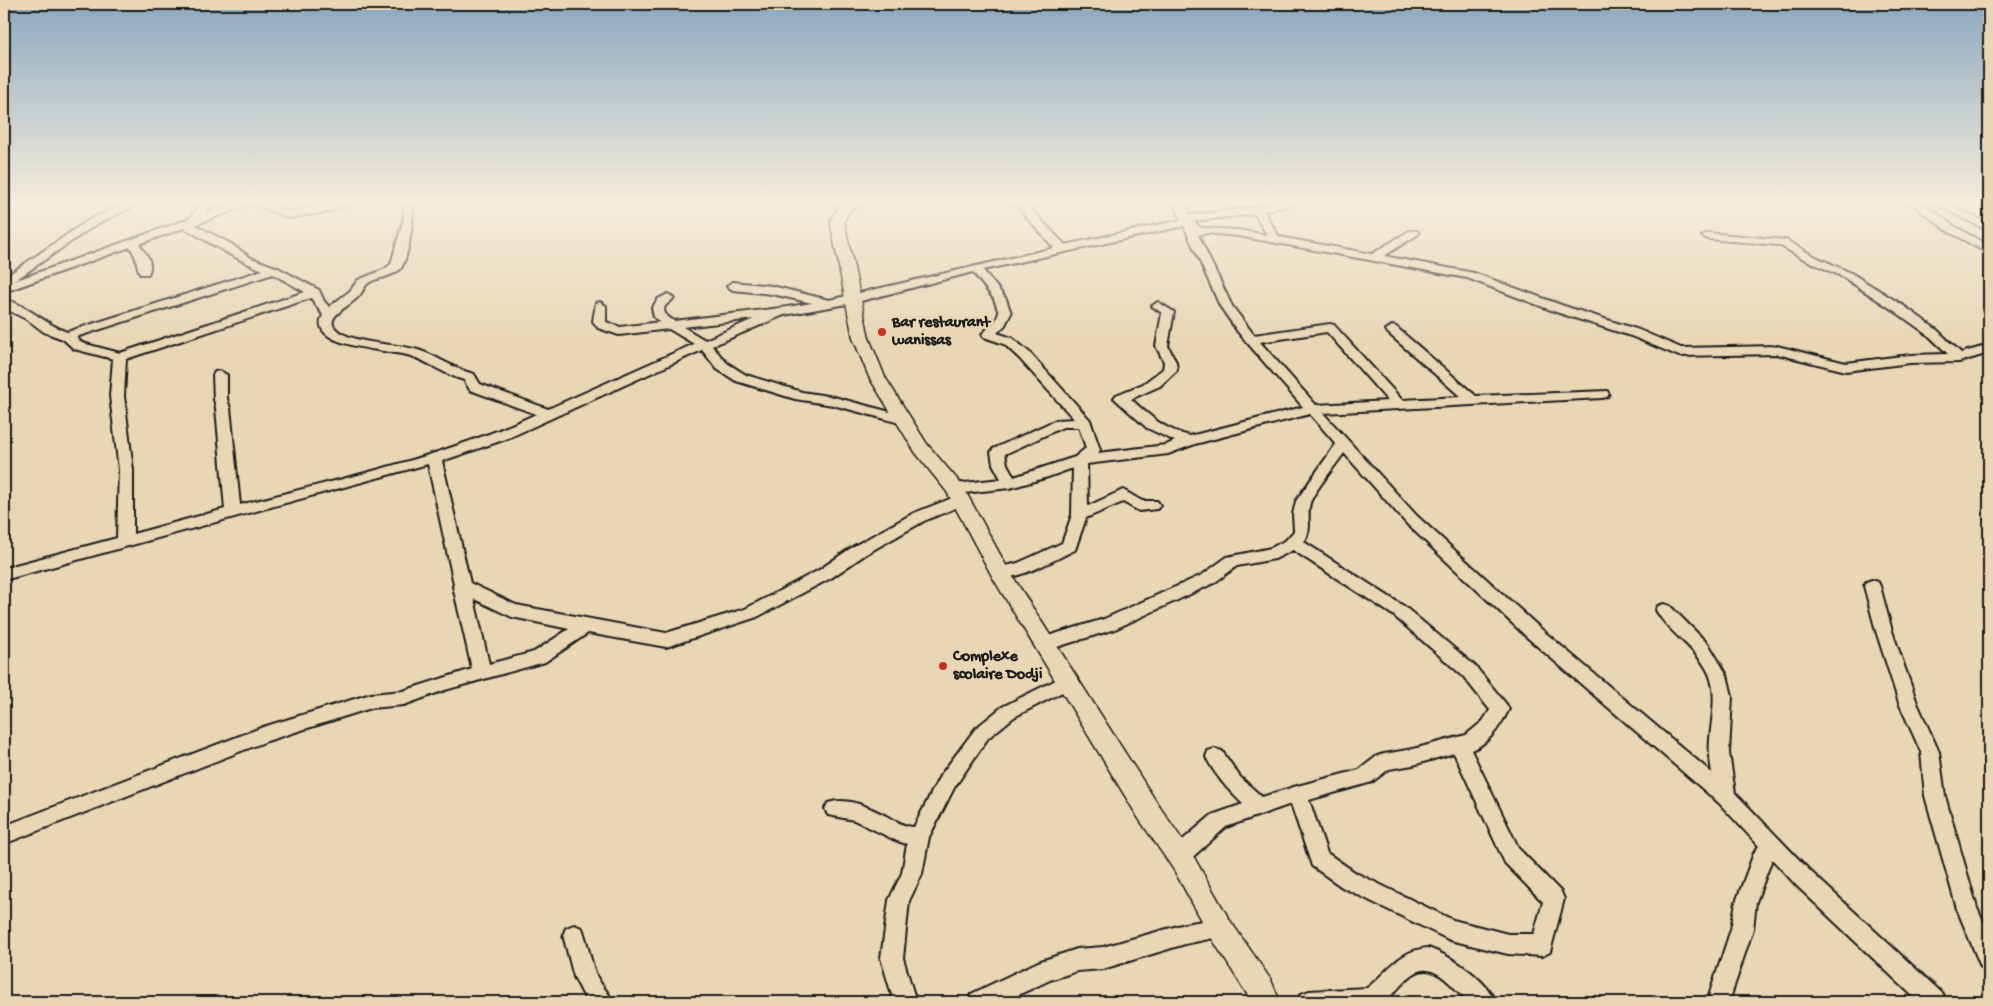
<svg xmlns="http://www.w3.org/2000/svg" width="1993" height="1006" font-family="'Gochi Hand',sans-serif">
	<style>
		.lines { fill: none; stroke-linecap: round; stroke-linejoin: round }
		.minor-casing { stroke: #1c1c1c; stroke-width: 4 }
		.major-casing { stroke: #1c1c1c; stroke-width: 3 }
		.minor { fill: #e8d6b4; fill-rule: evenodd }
		.major { fill: #e8d6b4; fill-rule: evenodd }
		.poi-dot { fill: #c8321e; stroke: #e8d6b4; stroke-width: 2 }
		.labels { text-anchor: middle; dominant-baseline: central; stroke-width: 5; stroke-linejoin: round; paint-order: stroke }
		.poi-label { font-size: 16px; font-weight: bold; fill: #1c1c1c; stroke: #e8d6b4; text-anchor: start }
	</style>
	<rect width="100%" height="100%" fill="#e8d6b4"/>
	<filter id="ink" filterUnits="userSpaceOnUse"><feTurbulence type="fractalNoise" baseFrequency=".02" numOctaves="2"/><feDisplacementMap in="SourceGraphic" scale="10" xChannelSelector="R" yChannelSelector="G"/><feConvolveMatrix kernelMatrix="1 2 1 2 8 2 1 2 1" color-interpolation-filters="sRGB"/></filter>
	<g filter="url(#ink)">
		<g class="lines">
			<defs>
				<g id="minor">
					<path d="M130 201H144L95 225 14 281 189 219 200 204 198 201H209L211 204 205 213 237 201H265L289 212 343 201H360L327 212 288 218 252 203 195 225 231 244 251 258 278 268 319 290 324 301 329 307 350 291 358 280 385 269 391 264 404 218 403 201H413C414 215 409 257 401 268 393 277 380 277 370 282 364 285 363 292 358 297 349 307 316 320 343 334 366 345 394 343 418 350 437 356 454 369 474 374L480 384 548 409 694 344 669 329 619 335 598 328 593 321 596 303 600 302 606 306V322L620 327 660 322 654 317 652 308 658 299 668 294 674 298 665 306C662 314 668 317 674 321L781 308 812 303 772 294 733 290 727 286 733 282 772 286 829 300 1054 248 1012 201H1023L1065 245 1181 220 1174 201H1184L1190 215 1258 207 1279 201H1297L1296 203 1264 212 1279 237 1372 254 1409 231H1417L1419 233 1417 235 1384 256 1474 273 1564 306 1639 330 1681 348 1777 346 1846 363 1910 355 1948 354 1928 335 1896 312 1843 277 1804 259 1779 245 1708 239 1702 236 1708 233 1786 240 1812 255 1851 273 1904 306 1936 329 1961 353 1989 345V353L1959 362 1910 363 1846 371 1777 354 1679 356 1631 336 1556 312 1467 278 1238 236 1207 233 1198 235 1232 306 1254 335 1330 324 1334 325 1402 400 1461 397 1388 333 1386 330 1392 326 1396 327 1476 396 1607 391 1609 394 1607 397 1602 398 1323 413 1417 516 1541 629 1712 773C1710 761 1709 750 1710 739 1712 714 1719 690 1706 668 1693 645 1667 631 1656 610L1658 606 1664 604 1670 606 1709 645 1727 675 1732 696 1729 753 1735 793 1810 871 1943 994 1946 1002H1919L1796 885 1772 859 1756 902 1753 929 1729 1002H1707L1731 929 1736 902 1754 853 1759 846 1719 803 1529 639 1407 524 1344 453C1336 465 1314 491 1310 503 1306 518 1313 528 1304 542L1405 607 1475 666 1506 704 1509 709C1501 725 1489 744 1471 750L1519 849 1561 892 1564 899 1550 952 1542 956 1508 954 1450 940 1342 887 1312 866 1291 804 1226 827 1186 863 1179 865 1172 863 1169 856 1172 849 1212 815 1243 804C1228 790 1215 775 1206 757L1208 751 1215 749 1222 751 1240 777 1262 797 1297 786 1359 770 1377 756 1384 754 1413 749 1466 735 1483 721 1490 710 1463 676 1393 615 1293 550 1275 559 1237 566 1214 583 1115 629 1044 651 1038 649 1035 644 1038 639 1104 619 1202 575 1227 557 1271 548 1286 540 1294 531 1293 514 1296 501 1336 444 1310 414 1195 444 1168 454 1087 464 1088 506 1123 490 1142 501H1157L1160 505 1157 509 1139 511 1123 502 1086 518 1075 550C1055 559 1015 583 994 577L992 573 994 569 1018 563 1062 543 1072 515 1073 468 1048 477 1010 488 955 494 950 493 948 489 950 485 955 484 1001 479 993 464 991 452 993 449 1056 420 1074 419 1019 358 1004 344 984 337 982 334 996 320 999 313 994 299 973 272 853 303 784 315 712 346 727 363 746 375 802 392 834 397 909 417 911 420 909 423 904 424 833 405 795 399 736 381 717 369 702 350 506 439 442 461 470 583 516 605 666 633 745 609 819 570 854 546 914 513 960 495 965 496 967 500 965 504 924 521 866 554 831 578 757 617 666 647 588 633 545 662 445 690 404 705 371 708 267 741 4 844V826L263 727 371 694 403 691 472 669 453 586 454 584 428 464 4 580V568L117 538 119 470 110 396 113 359 74 349 63 339 44 332 28 320 4 308V299C27 305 45 324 67 332L263 270C236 260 210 242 184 228L139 244C146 253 154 263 148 274H140C136 265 138 258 130 247L4 292V278L87 221ZM1255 214 1267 235 1238 230 1201 228 1193 221ZM1184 226 1220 306 1238 332 1303 407 1190 436C1165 430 1149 416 1131 399L1160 386 1177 370 1176 362 1168 346 1174 312 1158 302 1152 306 1162 313 1156 346 1164 362 1163 369 1143 384 1116 395 1114 398 1147 428 1175 441 1166 445 1098 453 1100 450 1090 420 1029 352 1012 338 997 333 1005 325 1011 313 1006 299 983 270ZM273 274 305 292 120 353 82 343 76 337ZM311 298 323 315C305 348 394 350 411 356 429 362 445 375 464 380L470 390 536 414C442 458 340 479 240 505L230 408 227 399V375L220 371 215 372 213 375 214 399 216 408 225 509 133 534V470L124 396 126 359ZM754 319 705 340 683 327ZM1327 332 1388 401 1316 405 1260 342ZM1063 427H1079L1086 448 1075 457 1014 477 1007 464 1005 454ZM474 599 512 617 569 629 534 652 489 664ZM1454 753 1505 863 1543 902 1534 934H1508L1453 920 1356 873 1327 853 1309 800 1372 782 1389 769 1413 765Z"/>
					<path d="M855 201H873L846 210 841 207 842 205Z"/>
					<path d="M1908 201H1920L1954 226 1989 246V254L1946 230Z"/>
					<path d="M1929 201H1943L1989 224V231Z"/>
					<path d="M1872 580 1878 582 1880 586 1892 631 1917 703 1939 752 1945 796 1977 908 1989 935V970L1981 967 1957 909 1925 796 1921 752 1899 703 1876 631 1864 586 1866 582Z"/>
					<path d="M1068 674 1074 676 1077 681 1074 686 1014 717 988 738 954 788 929 837 922 874 909 901 903 958 916 1002H894L881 958 889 900 902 873 907 844 897 841 854 820 828 815 825 809 828 803C853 794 884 816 906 826L914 827 940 776 976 728 1002 707Z"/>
					<path d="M1220 918 1228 921 1231 928 1228 935 1185 944 1103 969 1077 971 1050 980 1003 1002H968L971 994 1038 962 1077 949 1103 947 1185 924Z"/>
					<path d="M574 925 582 928C588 944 590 960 596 975 600 985 609 992 613 1002H587L574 977 563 935 566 928Z"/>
					<path d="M1428 948C1451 956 1487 979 1495 1002H1468C1457 991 1434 960 1415 973 1403 980 1395 994 1384 1002H1298L1301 994 1309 991 1367 988C1388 972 1399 950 1428 948Z"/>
				</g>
				<path id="major" d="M842 201H855L844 221 869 338 885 377 927 444 962 485 1008 569 1157 803 1192 854 1229 919 1271 980 1280 1002H1252L1211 937 1174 870 1139 819 993 578 947 492 915 452 869 377 853 338 830 221Z"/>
			</defs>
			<use href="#minor" class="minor-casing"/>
			<use href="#major" class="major-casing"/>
			<use href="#minor" class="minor"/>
			<use href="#major" class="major"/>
		</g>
	</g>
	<linearGradient id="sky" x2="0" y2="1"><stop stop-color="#8ca8be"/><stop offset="0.59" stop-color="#f5eddd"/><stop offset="1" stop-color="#f5eddd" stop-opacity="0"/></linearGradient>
	<rect width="1993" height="342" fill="url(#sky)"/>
	<g class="poi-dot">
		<circle cx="882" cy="332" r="5"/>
		<circle cx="943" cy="666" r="5"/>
	</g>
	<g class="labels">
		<g class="poi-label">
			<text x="892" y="323">Bar restaurant<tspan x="892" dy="18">wanissas</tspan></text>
			<text x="953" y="657">Complexe<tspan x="953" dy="18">scolaire Dodji</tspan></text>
		</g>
	</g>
	<rect width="1993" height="1006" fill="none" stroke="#e8d6b4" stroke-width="20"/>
	<rect x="10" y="10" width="1973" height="986" fill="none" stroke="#1c1c1c" stroke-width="2" filter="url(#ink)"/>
</svg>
